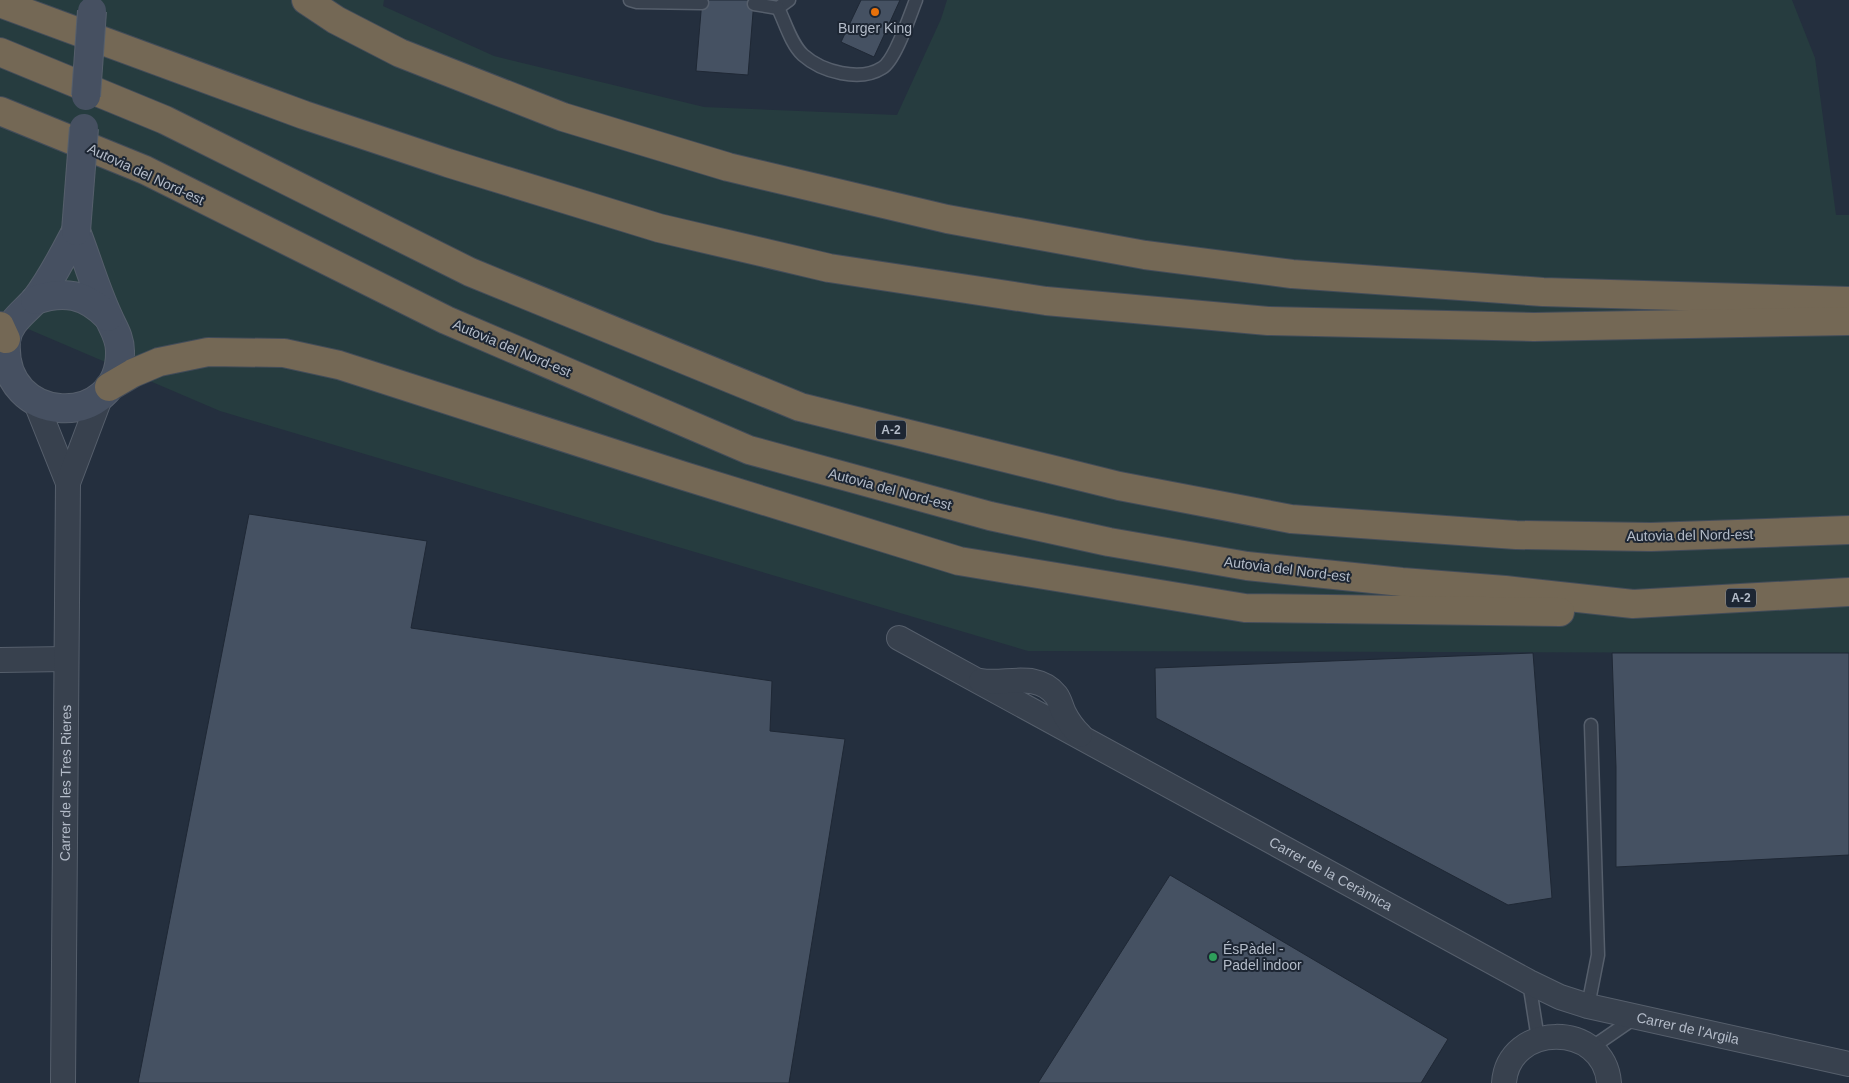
<svg xmlns="http://www.w3.org/2000/svg" width="1849" height="1083" font-family="Helvetica,sans-serif">
	<style>
		.green { fill: #263c3f }
		.building { fill: #455162; stroke: #1f2835 }
		.lines { fill: none; stroke-linecap: round; stroke-linejoin: round }
		.lane-casing { stroke: #565f6c; stroke-width: 15 }
		.street-casing { stroke: #565f6c; stroke-width: 26 }
		.secondary-casing { stroke: #565f6c; stroke-width: 30 }
		.highway-casing { stroke: #434c59; stroke-width: 30 }
		.lane { stroke: #38414e; stroke-width: 12 }
		.street { stroke: #38414e; stroke-width: 24 }
		.secondary { stroke: #465061; stroke-width: 28 }
		.highway { stroke: #746855; stroke-width: 28 }
		.secondary-bridge-casing { stroke: #565f6c; stroke-width: 30; stroke-linecap: butt }
		.secondary-bridge { stroke: #465061; stroke-width: 28 }
		.food-dot { fill: #e8710a; stroke: #1d2633; stroke-width: 2 }
		.leisure-dot { fill: #2e9e5b; stroke: #1d2633; stroke-width: 2 }
		.labels { text-anchor: middle; dominant-baseline: central; stroke-width: 4; stroke-linejoin: round; paint-order: stroke }
		.shield { fill: #1d2633; stroke: #878f9c; stroke-width: 1 }
		.shield-label { font-size: 12px; font-weight: bold; fill: #b4bcc9 }
		.poi-label { font-size: 14px; fill: #b4bcc9; stroke: #1d2633 }
		.street-label { font-size: 14px; fill: #b4bcc9; stroke: #1d2633 }
	</style>
	<rect width="100%" height="100%" fill="#242f3e"/>
	<path class="green" d="M0 0H384L383 6 494 56 704 107 897 115 941 19 947 0H1792L1815 58 1836 215H1849V653L1028 651 220 411 0 317Z"/>
	<g class="building">
		<path d="M702 0H754L748 75 696 71Z"/>
		<path d="M861 0H900L874 57 841 42Z"/>
		<path d="M249 514 427 541 411 628 772 681 770 731 845 739 789 1083H138Z"/>
		<path d="M1533 653 1552 898 1508 905 1156 718 1155 668Z"/>
		<path d="M1612 653H1849V855L1616 867V767Z"/>
		<path d="M1170 875 1448 1039 1421 1083H1038Z"/>
	</g>
	<g class="lines">
		<defs>
			<g id="lane">
				<path d="M630 0 637 2 702 3"/>
				<path d="M754 4 778 8 789 0"/>
				<path d="M778 8C785 22 791 44 803 55 822 72 860 82 882 68 895 61 910 15 916 0"/>
				<path d="M1529 982 1538 1039"/>
				<path d="M1588 1006 1598 955 1591 725"/>
				<path d="M1591 1048 1636 1017"/>
			</g>
			<g id="street">
				<path d="M36 403 68 483"/>
				<path id="s1" d="M899 638 1529 982 1560 997 1588 1006 1849 1064"/>
				<path d="M0 660 66 659"/>
				<path d="M981 681C1006 685 1037 671 1056 695 1060 700 1061 707 1064 713 1068 721 1073 728 1080 735"/>
				<path id="s2" d="M63 1083 68 483 102 393"/>
				<path d="M1504 1083C1508 1022 1604 1021 1609 1083"/>
			</g>
			<g id="secondary">
				<path d="M76 231C87 259 95 288 108 316 113 328 120 337 120 351 122 430 0 428 6 341 8 322 25 312 36 299 52 278 64 254 76 231Z"/>
				<path d="M35 300C64 290 86 294 108 317"/>
			</g>
			<g id="highway">
				<path d="M306 0 336 20 400 53 563 117 728 167 947 219 1145 255 1292 274 1543 292 1849 301"/>
				<path d="M0 3 304 115 448 163 659 228 829 268 1046 301 1268 321 1534 327 1849 321"/>
				<path d="M0 52 165 120 470 272 800 407 1119 486 1291 519 1516 535 1651 537 1849 530"/>
				<path d="M0 111 145 170 446 320 749 450 990 516 1109 542 1247 566 1402 582 1505 590 1633 604 1849 592"/>
				<path d="M0 326 6 339"/>
				<path d="M109 387 133 373 159 362 208 352 284 353 339 365 684 476 959 561 1245 608 1560 612"/>
			</g>
		</defs>
		<use href="#lane" class="lane-casing"/>
		<use href="#street" class="street-casing"/>
		<use href="#secondary" class="secondary-casing"/>
		<use href="#highway" class="highway-casing"/>
		<use href="#lane" class="lane"/>
		<use href="#street" class="street"/>
		<use href="#secondary" class="secondary"/>
		<use href="#highway" class="highway"/>
		<defs>
			<g id="secondary-bridge">
				<path d="M86 96 92 11"/>
				<path d="M76 231 84 128"/>
			</g>
		</defs>
		<use href="#secondary-bridge" class="secondary-bridge-casing"/>
		<use href="#secondary-bridge" class="secondary-bridge"/>
	</g>
	<circle class="food-dot" cx="875" cy="12" r="5"/>
	<circle class="leisure-dot" cx="1213" cy="957" r="5"/>
	<g class="labels">
		<g class="shield">
			<rect x="876" y="420.5" width="30" height="19" rx="4"/>
			<rect x="1726" y="588.5" width="30" height="19" rx="4"/>
		</g>
		<g class="shield-label">
			<text x="891" y="430">A-2</text>
			<text x="1741" y="598">A-2</text>
		</g>
		<g class="poi-label">
			<text x="875" y="28">Burger King</text>
			<text x="1223" y="949" text-anchor="start">ÉsPàdel -<tspan x="1223" dy="16">Padel indoor</tspan></text>
		</g>
		<g class="street-label">
			<text transform="translate(146 174) rotate(25)">Autovia del Nord-est</text>
			<text transform="translate(512 348) rotate(23)">Autovia del Nord-est</text>
			<text transform="translate(890 489) rotate(15)">Autovia del Nord-est</text>
			<text transform="translate(1690 535) rotate(-1)">Autovia del Nord-est</text>
			<text transform="translate(1287 569) rotate(7)">Autovia del Nord-est</text>
			<text stroke="none"><textPath href="#s2" startOffset="300">Carrer de les Tres Rieres</textPath></text>
			<text stroke="none"><textPath href="#s1" startOffset="492">Carrer de la Ceràmica</textPath></text>
			<text stroke="none"><textPath href="#s1" startOffset="884">Carrer de l'Argila</textPath></text>
		</g>
	</g>
</svg>
